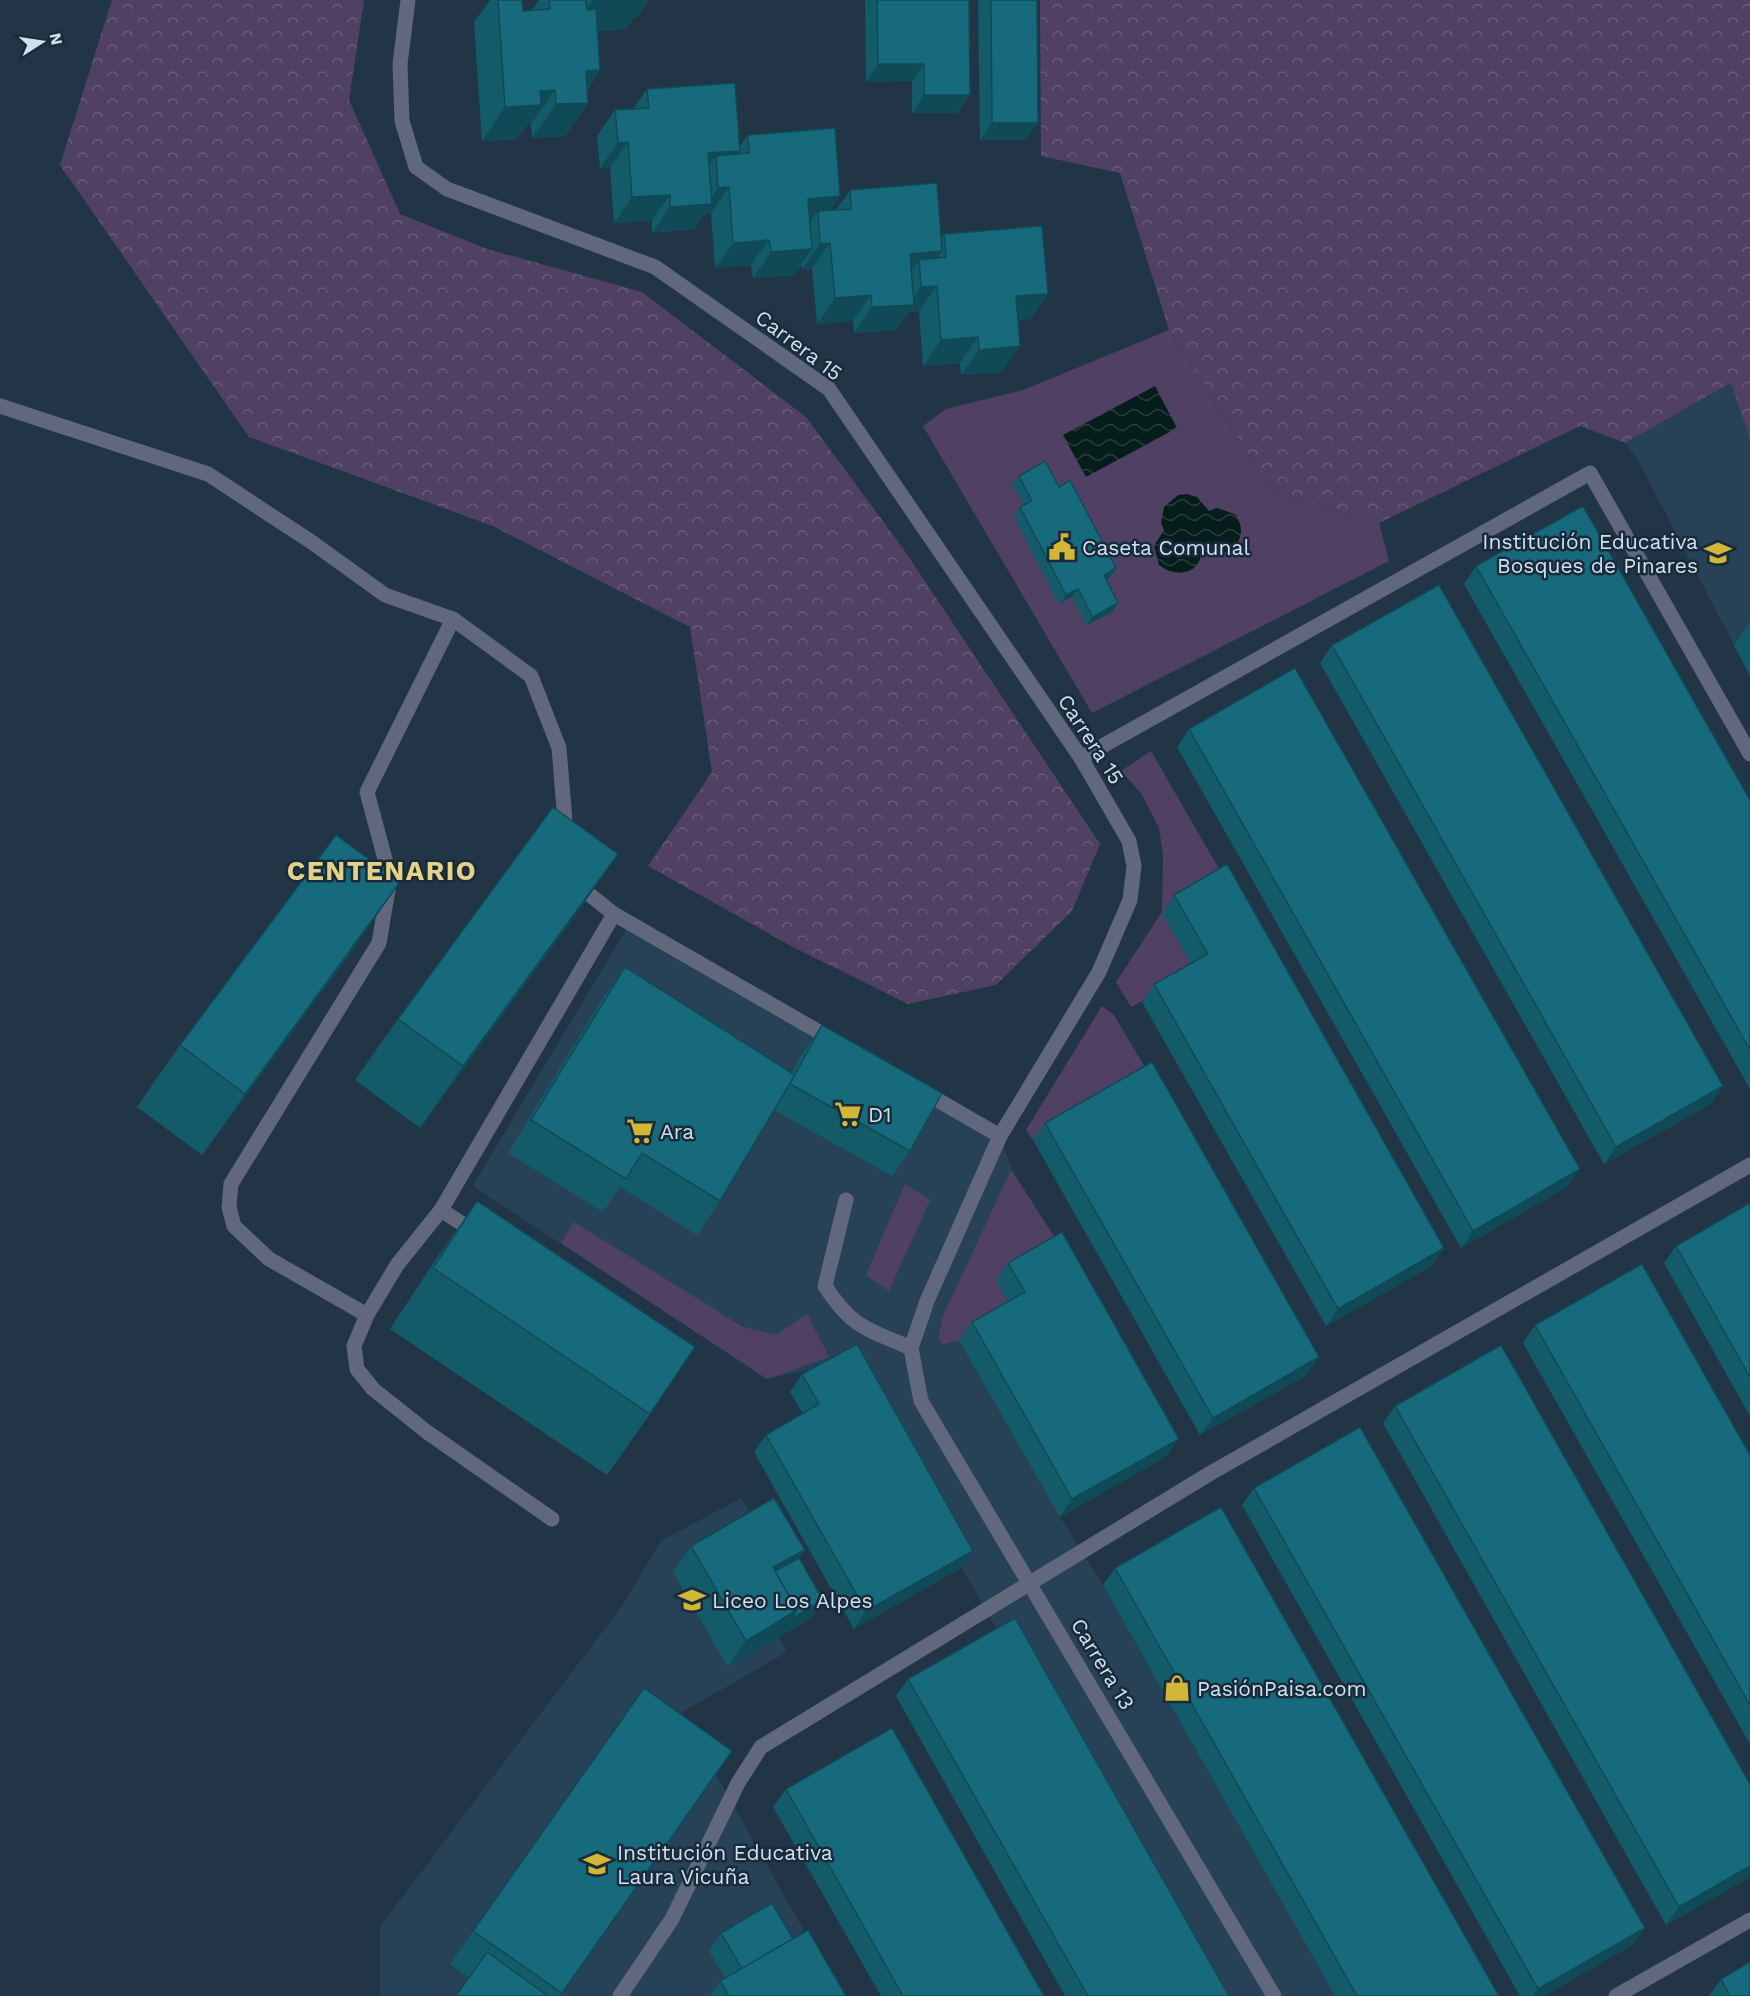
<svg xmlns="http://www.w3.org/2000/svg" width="1750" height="1996" font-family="'Work Sans',sans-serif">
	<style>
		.built { fill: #274257 }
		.forest { fill: url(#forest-crowns) }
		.green { fill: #504164 }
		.water { fill: url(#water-waves) }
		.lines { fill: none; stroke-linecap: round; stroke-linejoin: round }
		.minor { stroke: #61677d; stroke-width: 15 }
		.wall { fill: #145b6a }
		.shaded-wall { fill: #104a56 }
		.building { fill: #176a7b; stroke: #104a56; stroke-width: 1.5 }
		.labels { text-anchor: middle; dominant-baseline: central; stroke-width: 5; stroke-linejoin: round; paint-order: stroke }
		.street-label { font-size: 21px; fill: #d3e0eb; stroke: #172b3c }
		.poi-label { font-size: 21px; fill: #d3e0eb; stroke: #172b3c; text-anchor: start }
		.district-label { font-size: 27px; font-weight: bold; letter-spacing: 1.5px; fill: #e5d385; stroke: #172b3c }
	</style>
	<defs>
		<pattern id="forest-crowns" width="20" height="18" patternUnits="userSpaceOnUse" patternTransform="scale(1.5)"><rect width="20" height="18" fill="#504164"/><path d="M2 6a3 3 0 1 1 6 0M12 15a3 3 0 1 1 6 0" fill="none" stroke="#685c7a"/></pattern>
		<pattern id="water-waves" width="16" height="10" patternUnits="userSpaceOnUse" patternTransform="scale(1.5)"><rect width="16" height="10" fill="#051e1b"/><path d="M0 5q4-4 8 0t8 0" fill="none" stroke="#293e3c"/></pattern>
	</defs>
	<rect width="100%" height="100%" fill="#213547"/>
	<g class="built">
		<path d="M1732 383 1750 439V676L1638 460 1625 443Z"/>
		<path d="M630 923 1000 1136 1012 1170 1059 1244 996 1280 1060 1517 1103 1585 1335 1996H1207L844 1362 767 1379 473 1186Z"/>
		<path d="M741 1498 787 1576 755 1593 787 1652 681 1713 841 1996H380V1927L621 1607 661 1541Z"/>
	</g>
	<g class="forest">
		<path d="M112 0H364L349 100 400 214 487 249 642 292 806 417 902 547 1100 844 1072 911 996 985 908 1004 793 947 648 866 712 772 690 627 493 526 249 437 60 165Z"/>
		<path d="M1040 0H1750V439L1731 383 1625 443 1580 426 1379 523 1273 493 1169 330 1120 173 1041 156Z"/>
	</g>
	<g class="green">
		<path d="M1169 330 1273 493 1379 523 1389 561 1092 713 923 426 946 409 1023 390Z"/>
		<path d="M1151 751 1219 869 1195 972 1131 1007 1116 982 1162 912 1163 856 1159 828 1141 793 1121 771Z"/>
		<path d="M1102 1006 1114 1015 1146 1069 1086 1110 1033 1140 1026 1130Z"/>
		<path d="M1011 1170 1059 1244 1013 1309 959 1340 943 1344 938 1339 943 1316Z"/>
		<path d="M905 1184 930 1200 889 1291 866 1275Z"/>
		<path d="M574 1222 743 1327 776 1335 807 1314 829 1357 767 1379 561 1243Z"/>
	</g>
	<g class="water">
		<path d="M1155 386 1177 428 1086 477 1063 435Z"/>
		<path d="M1187 494 1197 497 1209 511 1217 508 1235 514C1246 530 1242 545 1223 553L1201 548C1203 574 1177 579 1159 565L1154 546 1164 530 1161 523 1164 507 1178 495Z"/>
	</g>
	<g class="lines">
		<g class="minor">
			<path d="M408 0 400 64 402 121 416 167 447 189 655 267 829 389 1081 758 1129 841 1134 866 1130 900 1099 972 1000 1136 927 1301 911 1348 921 1401 1274 1996"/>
			<path d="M0 406 208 474 313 543 385 595 453 619 531 676 559 748 566 834"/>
			<path d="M1081 758 1590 473 1750 754"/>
			<path d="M578 881 580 887 614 914 833 1040"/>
			<path d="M922 1091 1000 1136"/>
			<path d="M846 1200 825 1286C852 1328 867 1329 911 1348"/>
			<path d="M441 1210 397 1265 367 1315 354 1346 357 1369 373 1389 427 1432 552 1519"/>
			<path d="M478 1234 441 1210 614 914"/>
			<path d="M367 1315 269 1259 234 1226 229 1207 231 1184 379 943 390 878 367 792 453 619"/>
			<path d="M620 1996 672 1919 738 1783 761 1747 1209 1474 1750 1165"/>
			<path d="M1616 1996 1750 1920"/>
		</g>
	</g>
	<g class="wall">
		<path d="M490 0H522L523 11 532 10 539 0H649L638 17H634L626 29 598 31 600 70 588 89V103L565 136 532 138 531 124H528L517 139 482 141 474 22Z"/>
		<path d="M865 0H969L958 113H912V81L866 82Z"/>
		<path d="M978 0H1037L1026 140H980Z"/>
		<path d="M647 89 739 147 748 135 840 196 830 210H836L850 190 941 237 944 234 1048 294 1030 319 1018 320 1002 372 961 375 960 363 923 366 919 311 909 312 896 330 854 333 853 321 817 324 812 268 802 269V265L794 275 753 278 751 265 715 268 711 213 705 214 694 229 652 233V220L614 223 610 168H600L597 136 615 110 633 109Z"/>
		<path d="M1019 476 1059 487 1116 568 1110 577 1106 579 1118 603 1112 612 1087 625 1072 597 1059 604 1014 516 1020 507 1024 505 1012 484Z"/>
		<path d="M1476 566 1750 800V1089L1464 584Z"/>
		<path d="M1750 622V676L1734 645Z"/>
		<path d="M1332 645 1723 1086 1711 1104 1604 1164 1320 663Z"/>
		<path d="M1189 729 1567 1187 1461 1248 1177 747Z"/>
		<path d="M618 854 575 916 420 1128 355 1080 398 1019Z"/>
		<path d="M1174 895 1432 1266 1326 1326 1142 1002 1154 984 1191 964 1162 913Z"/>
		<path d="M357 944 202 1155 137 1107 180 1045Z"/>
		<path d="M625 967 791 1073 804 1051 822 1025 910 1151 892 1176 774 1110 720 1201 697 1235 620 1187 603 1212 508 1153 601 1001Z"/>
		<path d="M1045 1123 1307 1375 1200 1435 1033 1140Z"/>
		<path d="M477 1201 650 1414 607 1475 390 1329 434 1262Z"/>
		<path d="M1750 1203V1416L1664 1263 1676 1246Z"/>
		<path d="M1008 1263 1167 1456 1060 1517 959 1340 972 1322 1008 1302 996 1280Z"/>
		<path d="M1535 1325 1750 1455V1744L1523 1343Z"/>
		<path d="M802 1374 961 1568 854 1629 754 1452 766 1435 803 1414 790 1392Z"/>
		<path d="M1395 1406 1750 1877 1666 1925 1383 1423Z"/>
		<path d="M1254 1488 1645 1928 1632 1945 1544 1996H1520L1242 1505Z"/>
		<path d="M691 1546 799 1558 823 1600 811 1618 728 1667 673 1572Z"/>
		<path d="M1115 1568 1499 1996H1335L1103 1585Z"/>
		<path d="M908 1679 1229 1996H1065L896 1696Z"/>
		<path d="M644 1688 732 1751 560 1996H456L469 1978 450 1964Z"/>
		<path d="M786 1789 1044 1996H881L773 1807Z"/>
		<path d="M721 1933 793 1939 846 1996H710L720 1981 725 1978 709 1951Z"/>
		<path d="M1721 1979 1750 1996H1709Z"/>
	</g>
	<g class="shaded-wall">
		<path d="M593 0H649L638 17H634L626 29 570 32Z"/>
		<path d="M878 64H924L912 81 866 82Z"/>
		<path d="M600 70 577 103H588L565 136 532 138 556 104 586 71Z"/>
		<path d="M555 90 531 124H528L517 139 482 141 505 107 540 91Z"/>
		<path d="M924 95H970L958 113H912Z"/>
		<path d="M992 123H1038L1026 140H980Z"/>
		<path d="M628 142 610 168H600L618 143Z"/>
		<path d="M740 151 722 177 716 156 700 178 708 153Z"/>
		<path d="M729 187 711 213 705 214 694 229 652 233 670 207 707 204 718 188Z"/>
		<path d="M670 195 652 220 614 223 632 197Z"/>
		<path d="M840 196 822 222 818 211 809 223 808 199Z"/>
		<path d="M769 240 751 265 715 268 733 243Z"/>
		<path d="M830 243 812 268 802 269 820 244Z"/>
		<path d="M812 249 794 275 753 278 771 252Z"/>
		<path d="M942 251 924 277 919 260 906 279 910 254Z"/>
		<path d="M937 286 919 311 909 312 896 330 854 333 872 307 908 305 921 287Z"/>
		<path d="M1048 294 1030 319 998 321 1016 296Z"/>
		<path d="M871 295 853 321 817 324 835 298Z"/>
		<path d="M978 337 960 363 923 366 941 340Z"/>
		<path d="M1020 346 1002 372 961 375 979 350Z"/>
		<path d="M1116 568 1110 577 1097 584 1104 575Z"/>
		<path d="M1078 589 1072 597 1059 604 1066 595Z"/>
		<path d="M1118 603 1112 612 1087 625 1093 617Z"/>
		<path d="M618 854 575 916 420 1128 463 1066Z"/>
		<path d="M400 882 357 944 202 1155 245 1094Z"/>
		<path d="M1723 1086 1711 1104 1604 1164 1616 1147Z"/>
		<path d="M1580 1169 1567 1187 1461 1248 1473 1231Z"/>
		<path d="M1444 1248 1432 1266 1326 1326 1338 1309Z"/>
		<path d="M1319 1357 1307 1375 1200 1435 1213 1418Z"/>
		<path d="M1179 1439 1167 1456 1060 1517 1072 1499Z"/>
		<path d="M805 1550 787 1576 772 1584 773 1567Z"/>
		<path d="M973 1551 961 1568 854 1629 866 1611Z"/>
		<path d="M823 1600 811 1618 728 1667 746 1641 797 1610Z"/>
		<path d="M1750 1866V1877L1666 1925 1679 1907Z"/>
		<path d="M1645 1928 1632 1945 1544 1996H1533L1538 1989Z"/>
	</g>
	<g class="building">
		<path d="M498 0H522L523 11 550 9 549 0H586L587 10 596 9 600 70 586 71 588 103 556 104 555 90 540 91 541 105 505 107Z"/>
		<path d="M877 0H969L970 95H924V64H878Z"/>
		<path d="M991 0H1037L1038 123H992Z"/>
		<path d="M735 83 740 151 708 153 712 204 670 207V195L632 197 628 142 618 143 615 110 649 108 647 89Z"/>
		<path d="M835 128 840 196 808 199 812 249 771 252 769 240 733 243 729 187 718 188 716 156 749 153 748 135Z"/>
		<path d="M937 183 942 251 910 254 914 305 872 307 871 295 835 298 830 243 820 244 818 211 851 209 850 190Z"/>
		<path d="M1042 226 1048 294 1016 296 1020 346 979 350 978 337 941 340 937 286 921 287 919 260 946 257 944 234Z"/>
		<path d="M1045 461 1059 487 1070 480 1116 568 1104 575 1118 603 1093 617 1078 589 1066 595 1020 507 1032 501 1019 476Z"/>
		<path d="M1583 506 1750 800V1050L1476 566Z"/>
		<path d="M1439 585 1723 1086 1616 1147 1332 645Z"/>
		<path d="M1295 668 1580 1169 1473 1231 1189 729Z"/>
		<path d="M553 807 618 854 463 1066 398 1019Z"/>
		<path d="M336 835 400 882 245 1094 180 1045Z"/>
		<path d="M1227 864 1444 1248 1338 1309 1154 984 1208 954 1174 895Z"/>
		<path d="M625 967 795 1075 720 1201 642 1153 626 1179 531 1120Z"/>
		<path d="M822 1025 942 1093 910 1151 790 1084Z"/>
		<path d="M1152 1062 1319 1357 1213 1418 1045 1123Z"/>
		<path d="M477 1201 695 1347 650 1414 433 1268Z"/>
		<path d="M1750 1203V1377L1676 1246Z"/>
		<path d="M1062 1232 1179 1439 1072 1499 972 1322 1025 1292 1008 1263Z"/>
		<path d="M1642 1264 1750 1455V1705L1535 1325Z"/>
		<path d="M857 1344 973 1551 866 1611 766 1435 819 1404 802 1374Z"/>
		<path d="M1501 1345 1750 1784V1866L1679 1907 1395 1406Z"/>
		<path d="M1360 1427 1645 1928 1538 1989 1254 1488Z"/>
		<path d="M774 1498 805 1550 773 1567 797 1610 746 1641 691 1546Z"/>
		<path d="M1221 1507 1499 1996H1357L1115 1568Z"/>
		<path d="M799 1558 823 1600 791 1619 797 1610 775 1571Z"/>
		<path d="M1015 1618 1229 1996H1088L908 1679Z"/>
		<path d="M644 1688 732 1751 562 1993 473 1931Z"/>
		<path d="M892 1728 1044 1996H903L786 1789Z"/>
		<path d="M772 1903 793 1939 742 1969 721 1933Z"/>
		<path d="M808 1930 846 1996H729L720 1981Z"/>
		<path d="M487 1952 548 1996H456Z"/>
		<path d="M1750 1962V1996H1730L1721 1979Z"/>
	</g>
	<defs>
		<symbol id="civic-bare" viewBox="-9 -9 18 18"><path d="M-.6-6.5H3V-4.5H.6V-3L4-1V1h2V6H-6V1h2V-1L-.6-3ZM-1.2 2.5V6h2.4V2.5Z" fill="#d2b736" stroke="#172b3c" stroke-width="2.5" paint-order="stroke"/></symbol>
		<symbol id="university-bare" viewBox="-9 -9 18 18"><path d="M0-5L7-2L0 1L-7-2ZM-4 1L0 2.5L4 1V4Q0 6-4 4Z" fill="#d2b736" stroke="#172b3c" stroke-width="2.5" paint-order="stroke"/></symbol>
		<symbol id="supermarket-bare" viewBox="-9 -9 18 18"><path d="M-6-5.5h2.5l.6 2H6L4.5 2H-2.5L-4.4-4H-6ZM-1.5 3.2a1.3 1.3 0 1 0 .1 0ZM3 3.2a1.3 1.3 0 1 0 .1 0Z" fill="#d2b736" stroke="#172b3c" stroke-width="2.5" paint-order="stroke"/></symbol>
		<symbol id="school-bare" viewBox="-9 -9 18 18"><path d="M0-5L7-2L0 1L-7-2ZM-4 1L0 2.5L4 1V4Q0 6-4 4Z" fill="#d2b736" stroke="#172b3c" stroke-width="2.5" paint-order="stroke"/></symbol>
		<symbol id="shop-bare" viewBox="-9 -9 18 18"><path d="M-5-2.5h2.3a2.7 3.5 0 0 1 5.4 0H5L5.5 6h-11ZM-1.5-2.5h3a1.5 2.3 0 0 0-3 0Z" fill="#d2b736" stroke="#172b3c" stroke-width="2.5" paint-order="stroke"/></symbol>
	</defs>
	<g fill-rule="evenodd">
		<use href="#civic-bare" x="1043" y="528" width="38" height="38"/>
		<use href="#university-bare" x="1699" y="534" width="38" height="38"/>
		<use href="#supermarket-bare" x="829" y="1095" width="38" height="38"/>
		<use href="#supermarket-bare" x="621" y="1112" width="38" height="38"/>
		<use href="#school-bare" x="673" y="1581" width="38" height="38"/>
		<use href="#shop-bare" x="1158" y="1669" width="38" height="38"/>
		<use href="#university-bare" x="578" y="1845" width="38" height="38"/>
	</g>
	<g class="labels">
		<g class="street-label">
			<text transform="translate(799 345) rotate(37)">Carrera 15</text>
			<text transform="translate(1091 739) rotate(57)">Carrera 15</text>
			<text transform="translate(1103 1664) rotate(59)">Carrera 13</text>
		</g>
		<g class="poi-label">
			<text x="1698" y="541" text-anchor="end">Institución Educativa<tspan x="1698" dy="24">Bosques de Pinares</tspan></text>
			<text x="1082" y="547">Caseta Comunal</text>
			<text x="868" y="1114">D1</text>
			<text x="660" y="1131">Ara</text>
			<text x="712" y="1600">Liceo Los Alpes</text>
			<text x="1197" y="1688">PasiónPaisa.com</text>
			<text x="617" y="1852">Institución Educativa<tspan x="617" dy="24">Laura Vicuña</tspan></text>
		</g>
		<g class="district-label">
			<text x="382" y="871">CENTENARIO</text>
		</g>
	</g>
	<g transform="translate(42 42) rotate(78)" stroke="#172b3c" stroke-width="4.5" paint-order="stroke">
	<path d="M0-4.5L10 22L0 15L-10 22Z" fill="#d3e0eb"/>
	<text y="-9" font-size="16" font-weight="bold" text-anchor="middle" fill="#d3e0eb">N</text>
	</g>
</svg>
